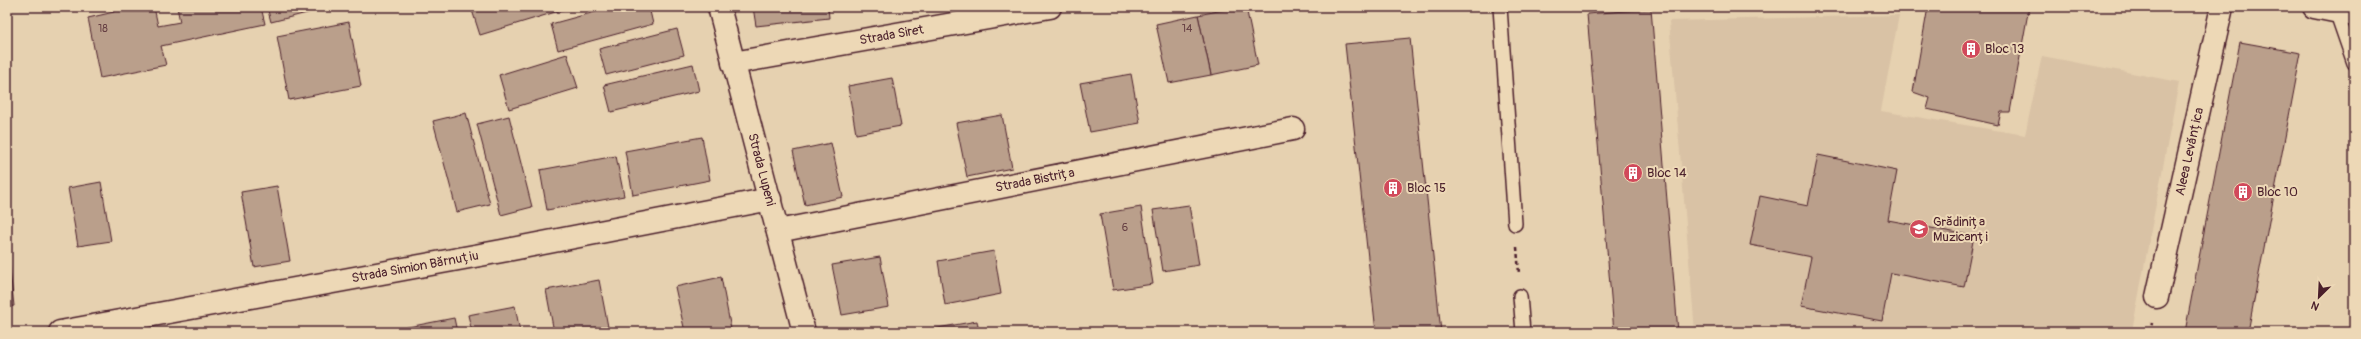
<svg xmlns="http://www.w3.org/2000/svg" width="2361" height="339" font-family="Pangolin,sans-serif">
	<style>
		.built { fill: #d9c2a5 }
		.building { fill: #ba9f8b; stroke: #4a1f2b }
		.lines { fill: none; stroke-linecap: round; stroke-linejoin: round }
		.service-casing { stroke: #4a1f2b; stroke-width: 16 }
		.minor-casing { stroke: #4a1f2b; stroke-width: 25 }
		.tertiary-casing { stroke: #4a1f2b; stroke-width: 25 }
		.path { stroke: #4a1f2b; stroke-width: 2.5; stroke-dasharray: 4 3; stroke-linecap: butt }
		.service { stroke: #edd8b6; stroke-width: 13 }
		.minor { stroke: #edd8b6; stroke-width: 22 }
		.tertiary { stroke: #edd8b6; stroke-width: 22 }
		.labels { text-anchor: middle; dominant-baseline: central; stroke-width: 4; stroke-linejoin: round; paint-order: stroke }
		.number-label { font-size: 11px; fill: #663f43 }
		.street-label { font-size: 13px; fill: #4a1f2b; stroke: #edd8b6 }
		.poi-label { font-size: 13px; fill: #4a1f2b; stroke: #edd8b6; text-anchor: start }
	</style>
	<rect width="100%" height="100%" fill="#e6d1b0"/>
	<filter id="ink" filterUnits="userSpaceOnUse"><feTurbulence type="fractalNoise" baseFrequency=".025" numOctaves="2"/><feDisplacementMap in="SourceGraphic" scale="8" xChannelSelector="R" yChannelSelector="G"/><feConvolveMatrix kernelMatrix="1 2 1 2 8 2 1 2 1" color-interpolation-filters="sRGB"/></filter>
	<g filter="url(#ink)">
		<path class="built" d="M1899 15 1881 111 2025 135 2042 56 2179 82 2132 331 2114 328 2116 332H1695L1669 21Z"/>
		<g class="building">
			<path d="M113 7H154L158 26 180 22 177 7H261L265 24 161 46 166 65 100 78 88 18 114 12Z"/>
			<path d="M267 7H331L271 22Z"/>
			<path d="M471 7H572L480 35Z"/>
			<path d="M613 7H649L653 24 558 50 551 24Z"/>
			<path d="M753 7H828L829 18 756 26Z"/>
			<path d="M1238 7H1246L1258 65 1211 75 1198 15Z"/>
			<path d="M1928 7H2029L2010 112H2001L1998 125 1927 109 1930 98 1913 92Z"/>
			<path d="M1651 9 1678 332H1614L1587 14Z"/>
			<path d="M1198 15 1211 75 1169 83 1156 24Z"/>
			<path d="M349 22 361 86 289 100 277 36Z"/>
			<path d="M677 29 684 55 606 75 599 49Z"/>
			<path d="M1410 38 1441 332H1376L1345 44Z"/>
			<path d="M2240 42 2301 53 2248 332H2185Z"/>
			<path d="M567 54 578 88 509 109 499 75Z"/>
			<path d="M693 64 699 91 611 112 604 85Z"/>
			<path d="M1131 74 1140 123 1090 132 1080 83Z"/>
			<path d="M892 78 901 126 856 134 848 86Z"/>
			<path d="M466 113 490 204 457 212 433 121Z"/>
			<path d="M1002 115 1012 168 967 177 956 123Z"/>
			<path d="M509 116 532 207 501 215 477 124Z"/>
			<path d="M702 137 710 180 633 195 625 151Z"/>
			<path d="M831 143 843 197 805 205 793 151Z"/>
			<path d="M1818 155 1897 171 1888 220 1974 236 1964 287 1891 273 1882 321 1801 306 1811 257 1750 245 1760 196 1808 206Z"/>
			<path d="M616 156 624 196 547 210 540 170Z"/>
			<path d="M101 182 111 241 78 246 68 188Z"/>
			<path d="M277 186 290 261 254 267 241 192Z"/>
			<path d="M1189 205 1199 265 1163 271 1153 210Z"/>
			<path d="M1141 207 1153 284 1113 290 1100 214Z"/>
			<path d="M7 243 14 306 7 307Z"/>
			<path d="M994 251 1001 294 945 305 938 261Z"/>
			<path d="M880 257 889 307 842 315 832 265Z"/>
			<path d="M721 277 731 329 716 332H685L675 287Z"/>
			<path d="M599 280 609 332H554L546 290Z"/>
			<path d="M515 306 520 332H472L468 315Z"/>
			<path d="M454 318 457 332H393V330Z"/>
			<path d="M977 321 979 332H915Z"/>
		</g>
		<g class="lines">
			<defs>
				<g id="service">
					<path d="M1500 7 1515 224"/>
					<path d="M2336 11 2354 63"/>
					<path d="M1520 296 1523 332"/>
				</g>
				<g id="minor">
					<path d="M2314 7 2354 15"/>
					<path id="s1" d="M733 63 1050 7"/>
					<path id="s2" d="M778 231 1293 129"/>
					<path id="s3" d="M2157 297 2222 7"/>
					<path id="s4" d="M60 332 502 251 770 199"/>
				</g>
				<g id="tertiary">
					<path id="s5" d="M719 7 804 332"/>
				</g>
			</defs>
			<use href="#service" class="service-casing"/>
			<use href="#minor" class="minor-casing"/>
			<use href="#tertiary" class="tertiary-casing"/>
			<g class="path">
				<path d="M1517 247 1519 274"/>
				<path d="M2150 332 2152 323"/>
			</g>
			<use href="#service" class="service"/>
			<use href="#minor" class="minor"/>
			<use href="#tertiary" class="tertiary"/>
		</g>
	</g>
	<defs>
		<symbol id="building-disc" viewBox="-11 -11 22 22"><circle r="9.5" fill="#d1495b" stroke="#edd8b6"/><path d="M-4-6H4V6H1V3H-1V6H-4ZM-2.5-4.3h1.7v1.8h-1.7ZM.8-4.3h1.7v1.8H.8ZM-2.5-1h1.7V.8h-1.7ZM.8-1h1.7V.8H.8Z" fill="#fff"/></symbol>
		<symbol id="school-disc" viewBox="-11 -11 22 22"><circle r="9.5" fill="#d1495b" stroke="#edd8b6"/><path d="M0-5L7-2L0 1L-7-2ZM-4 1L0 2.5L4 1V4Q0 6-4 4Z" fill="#fff"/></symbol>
	</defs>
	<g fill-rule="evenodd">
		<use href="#building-disc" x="1960" y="38" width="22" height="22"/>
		<use href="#building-disc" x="1622" y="162" width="22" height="22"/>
		<use href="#building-disc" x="1382" y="177" width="22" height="22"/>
		<use href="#building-disc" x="2232" y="181" width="22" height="22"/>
		<use href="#school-disc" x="1908" y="218" width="22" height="22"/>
	</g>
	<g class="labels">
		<g class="number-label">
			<text x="103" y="28">18</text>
			<text x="1187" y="28">14</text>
			<text x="1125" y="227">6</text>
		</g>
		<g class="street-label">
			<text stroke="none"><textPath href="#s1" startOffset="161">Strada Siret</textPath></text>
			<text stroke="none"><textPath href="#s3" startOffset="149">Aleea Levănțica</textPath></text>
			<text stroke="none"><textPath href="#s5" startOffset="168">Strada Lupeni</textPath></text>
			<text stroke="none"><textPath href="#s2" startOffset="262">Strada Bistrița</textPath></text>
			<text stroke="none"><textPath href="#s4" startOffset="361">Strada Simion Bărnuțiu</textPath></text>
		</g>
		<g class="poi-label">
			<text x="1985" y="49">Bloc 13</text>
			<text x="1647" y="173">Bloc 14</text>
			<text x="1407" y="188">Bloc 15</text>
			<text x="2257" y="192">Bloc 10</text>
			<text x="1933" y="222">Grădinița<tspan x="1933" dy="15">Muzicanți</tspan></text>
		</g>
	</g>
	<rect width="2361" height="339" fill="none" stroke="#edd8b6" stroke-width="24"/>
	<rect x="12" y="12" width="2337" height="315" fill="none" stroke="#4a1f2b" stroke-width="1.5" filter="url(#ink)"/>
	<g transform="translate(2319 297) rotate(204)" stroke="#edd8b6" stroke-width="3" paint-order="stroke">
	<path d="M0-3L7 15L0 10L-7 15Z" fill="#4a1f2b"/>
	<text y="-6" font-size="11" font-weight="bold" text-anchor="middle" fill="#4a1f2b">N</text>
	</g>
</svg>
